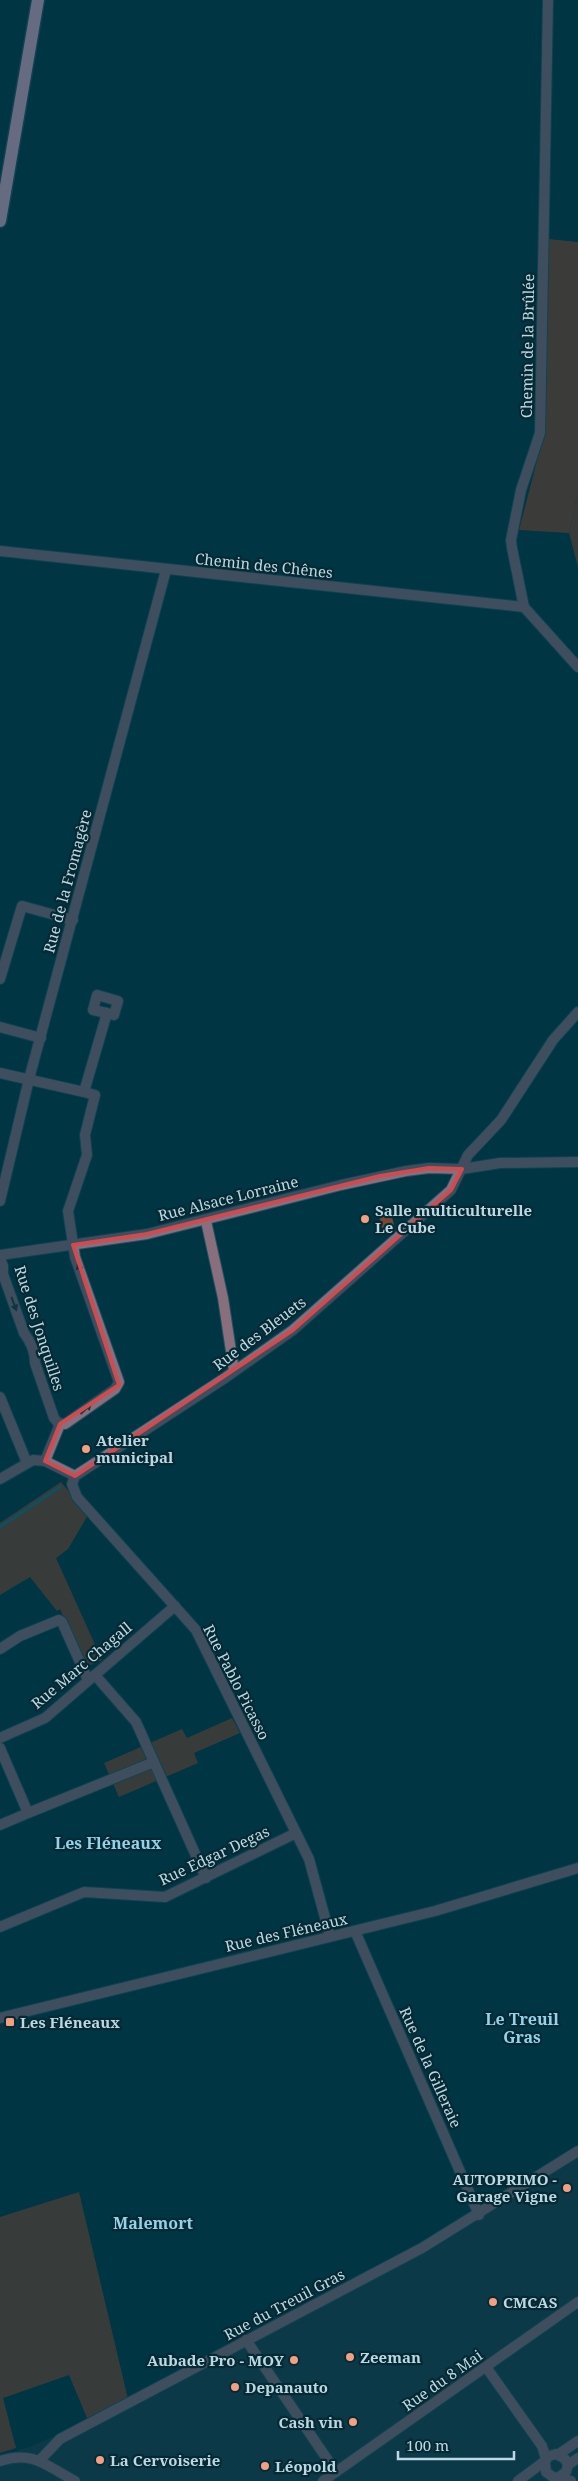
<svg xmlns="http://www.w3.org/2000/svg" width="578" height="2481" font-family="'Noto Serif',serif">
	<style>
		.built { fill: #193f4c }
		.green { fill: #7b4631 }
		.forest { fill: #84462e }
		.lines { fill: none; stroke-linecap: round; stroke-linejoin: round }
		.stream { stroke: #147590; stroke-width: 2.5 }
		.minor-casing { stroke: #215360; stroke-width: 12 }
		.major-casing { stroke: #215360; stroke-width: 15 }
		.minor { stroke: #896e7e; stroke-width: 10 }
		.major { stroke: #e4adce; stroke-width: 12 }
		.oneway { fill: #213743 }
		.marked { fill: none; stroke: #d04b4e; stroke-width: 4; stroke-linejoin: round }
		.poi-dot { fill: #f2a080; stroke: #072934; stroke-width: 2 }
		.labels { text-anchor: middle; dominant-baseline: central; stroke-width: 4.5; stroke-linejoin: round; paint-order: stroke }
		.street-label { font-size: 15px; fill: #bad9e4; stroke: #072934 }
		.poi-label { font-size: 15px; font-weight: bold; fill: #bad9e4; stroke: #072934; text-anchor: start }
		.neighbourhood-label { font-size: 16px; font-weight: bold; fill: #93d2e8; stroke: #072934 }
	</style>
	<rect width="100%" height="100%" fill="#003543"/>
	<path class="built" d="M578 2151V2481H0V2456L32 2446 112 2410 422 2248Z"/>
	<g class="green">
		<path d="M578 491V567L569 533Z"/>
		<path d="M390 1209 395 1229 383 1232 378 1212Z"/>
		<path d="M61 1482 88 1515 68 1549 56 1558 102 1660 86 1667 60 1609 57 1611 30 1577 0 1595V1523Z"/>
		<path d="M232 1718 240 1733 194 1753 198 1763 119 1797 104 1763 182 1729 187 1738Z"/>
		<path d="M79 2192 128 2399 87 2418 69 2375 3 2398 16 2448 0 2453V2217Z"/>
	</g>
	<path class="forest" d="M548 239 578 242V492L569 533 519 530 544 434Z"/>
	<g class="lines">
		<path class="stream" d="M0 1527 60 1487"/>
		<defs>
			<g id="minor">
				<path d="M548 0 540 433 521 490 511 540 512 548 524 607 578 667"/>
				<path d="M0 551 524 607"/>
				<path d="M0 979 22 906 73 920"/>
				<path d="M0 1027 41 1038"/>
				<path d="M0 1073 84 1092 107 1013 114 1015 118 1001 97 995 93 1010 107 1013"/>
				<path d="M0 1201 29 1079 166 570"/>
				<path d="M206 1221 223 1298 234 1371"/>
				<path d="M0 1255 147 1234 341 1185 406 1171 429 1168 462 1169 500 1163 578 1162"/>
				<path d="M0 1258 3 1266V1274L24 1333C31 1342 35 1351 35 1363L54 1418 58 1423 65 1424 115 1389 119 1382 75 1257 68 1211 87 1155 85 1135 95 1095 84 1092"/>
				<path d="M0 1397 27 1463"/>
				<path d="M45 1461 75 1476"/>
				<path d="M75 1476 225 1378 293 1330 451 1190 468 1155 501 1120 553 1040 578 1012"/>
				<path d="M75 1476 72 1484 77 1497 196 1630 309 1859 330 1936"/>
				<path d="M0 1479 33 1460 45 1461 60 1424"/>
				<path d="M0 1649 20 1636 59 1620 62 1622 88 1680"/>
				<path d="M95 1675 136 1722 206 1878"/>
				<path d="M0 1738 45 1718 175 1606"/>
				<path d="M0 1748 28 1813 0 1825"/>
				<path d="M28 1813 154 1762"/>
				<path d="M0 1927 84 1892 165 1897 296 1833"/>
				<path d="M355 1931 479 2215"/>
				<path d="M0 2018 435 1911 578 1868"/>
				<path d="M246 2340 336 2472"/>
				<path d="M486 2367 542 2446 546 2459"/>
				<path d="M559 2454 578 2441"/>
				<path d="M0 2461C34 2450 46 2466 75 2481"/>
				<path d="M39 2461 60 2439 422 2248 578 2151"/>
				<path d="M568 2465 578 2458"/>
				<path d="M559 2477 566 2472 568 2465 565 2459 556 2454 549 2456 545 2461 546 2472 553 2477 571 2481"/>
				<path d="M323 2481 578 2302"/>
				<path d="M518 2481 545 2461"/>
			</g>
			<path id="major" d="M0 221 38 0"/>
		</defs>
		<use href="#minor" class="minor-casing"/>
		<use href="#major" class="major-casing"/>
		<use href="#minor" class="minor"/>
		<use href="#major" class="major"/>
	</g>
	<defs><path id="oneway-solid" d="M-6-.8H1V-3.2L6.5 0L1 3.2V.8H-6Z" transform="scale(1.25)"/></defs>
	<g class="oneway">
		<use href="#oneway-solid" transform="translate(80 1270) rotate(-110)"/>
		<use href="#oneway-solid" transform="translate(14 1304) rotate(70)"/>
		<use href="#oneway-solid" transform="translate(86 1409) rotate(-43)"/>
	</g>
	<path d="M0 0H578V2481H0ZM429 1168 462 1169 451 1190 293 1330 75 1476 45 1461 60 1424 119 1385 73 1245 147 1234 380 1176Z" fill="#003543" fill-opacity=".55" fill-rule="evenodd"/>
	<path class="marked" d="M429 1168 462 1169 451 1190 293 1330 75 1476 45 1461 60 1424 119 1385 73 1245 147 1234 380 1176Z"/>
	<g class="poi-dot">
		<circle cx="365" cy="1219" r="5"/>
		<circle cx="86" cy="1449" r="5"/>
		<rect x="5" y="2017" width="10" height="10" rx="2.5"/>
		<circle cx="567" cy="2188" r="5"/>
		<circle cx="493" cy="2302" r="5"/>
		<circle cx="350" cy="2357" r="5"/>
		<circle cx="294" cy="2360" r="5"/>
		<circle cx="235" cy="2387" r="5"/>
		<circle cx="353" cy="2422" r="5"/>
		<circle cx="100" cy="2460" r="5"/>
		<circle cx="265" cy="2466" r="5"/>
	</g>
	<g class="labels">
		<g class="street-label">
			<text transform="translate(527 346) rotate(-89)">Chemin de la Brûlée</text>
			<text transform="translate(264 565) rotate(6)">Chemin des Chênes</text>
			<text transform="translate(67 881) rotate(-75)">Rue de la Fromagère</text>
			<text transform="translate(228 1198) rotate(-14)">Rue Alsace Lorraine</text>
			<text transform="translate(40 1328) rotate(72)">Rue des Jonquilles</text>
			<text transform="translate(259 1333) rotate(-37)">Rue des Bleuets</text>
			<text transform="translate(81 1665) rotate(-40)">Rue Marc Chagall</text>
			<text transform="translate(237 1682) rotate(63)">Rue Pablo Picasso</text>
			<text transform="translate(214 1855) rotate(-25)">Rue Edgar Degas</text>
			<text transform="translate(286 1932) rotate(-13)">Rue des Fléneaux</text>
			<text transform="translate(431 2067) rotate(66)">Rue de la Gilleraie</text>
			<text transform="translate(284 2304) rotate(-28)">Rue du Treuil Gras</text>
			<text transform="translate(442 2380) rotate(-35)">Rue du 8 Mai</text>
		</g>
		<g class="poi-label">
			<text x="375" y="1210">Salle multiculturelle<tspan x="375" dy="17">Le Cube</tspan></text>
			<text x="96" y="1440">Atelier<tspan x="96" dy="17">municipal</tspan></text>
			<text x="20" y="2022">Les Fléneaux</text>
			<text x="557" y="2179" text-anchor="end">AUTOPRIMO -<tspan x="557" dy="17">Garage Vigne</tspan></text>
			<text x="503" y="2302">CMCAS</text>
			<text x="360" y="2357">Zeeman</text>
			<text x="284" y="2360" text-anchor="end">Aubade Pro - MOY</text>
			<text x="245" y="2387">Depanauto</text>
			<text x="343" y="2422" text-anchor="end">Cash vin</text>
			<text x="110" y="2460">La Cervoiserie</text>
			<text x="275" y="2466">Léopold</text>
		</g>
		<g class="neighbourhood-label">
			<text x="108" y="1843">Les Fléneaux</text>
			<text x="522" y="2019">Le Treuil<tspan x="522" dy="18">Gras</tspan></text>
			<text x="153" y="2223">Malemort</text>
		</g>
	</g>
	<path d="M398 2451v8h116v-8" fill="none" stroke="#bad9e4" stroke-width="2.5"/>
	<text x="406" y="2451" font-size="15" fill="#bad9e4" stroke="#072934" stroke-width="4" paint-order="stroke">100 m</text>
</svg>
